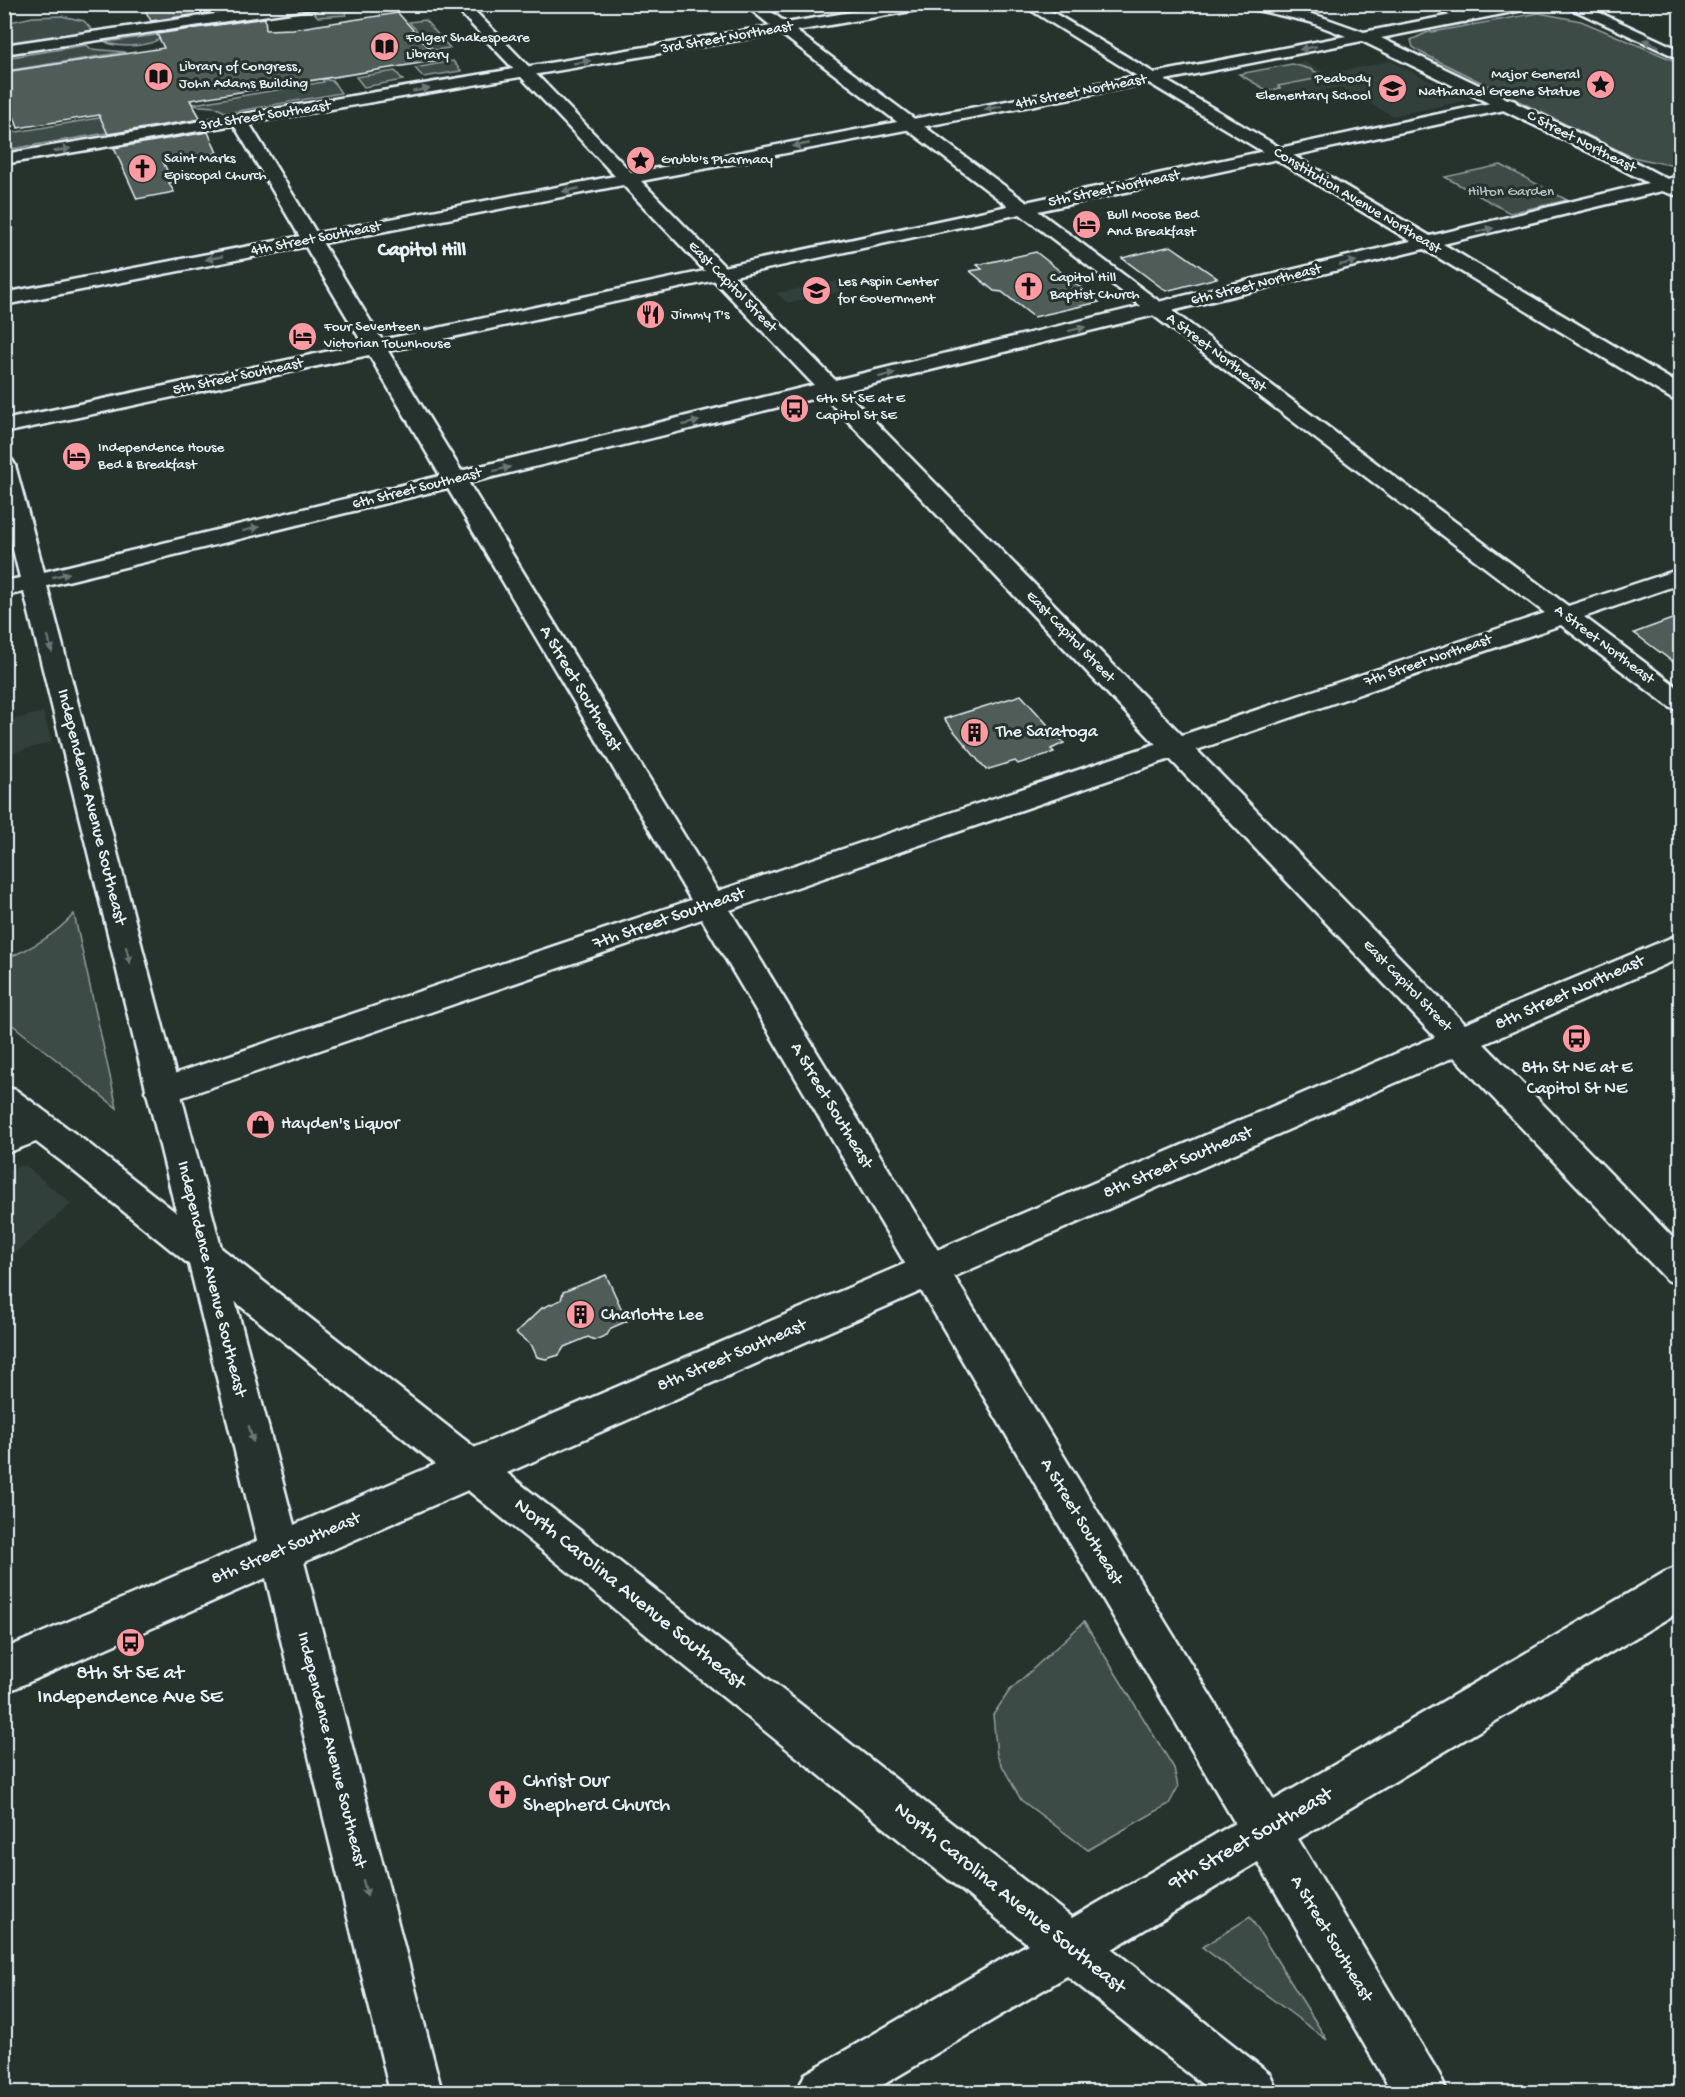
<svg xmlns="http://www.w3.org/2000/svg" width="1685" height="2097" font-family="'Gochi Hand',sans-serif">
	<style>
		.built { fill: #333f3a }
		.green { fill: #3e4b47; stroke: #939ea0; stroke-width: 1.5 }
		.building { fill: #505c59; stroke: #e8f1f8; stroke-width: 1.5 }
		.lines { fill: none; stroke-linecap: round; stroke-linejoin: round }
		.minor-casing { stroke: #e8f1f8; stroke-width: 5 }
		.major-casing { stroke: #e8f1f8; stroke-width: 5 }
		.minor { fill: #26332d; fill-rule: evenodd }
		.major { fill: #26332d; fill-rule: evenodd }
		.oneway { fill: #6a7674 }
		.labels { text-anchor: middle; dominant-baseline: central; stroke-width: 6; stroke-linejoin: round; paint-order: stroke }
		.far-poi-label { font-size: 15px; fill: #e8f1f8; stroke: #26332d; text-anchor: start }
		.far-street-label { font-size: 15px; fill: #e8f1f8; stroke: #26332d }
		.far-park-label { font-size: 15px; fill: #b5bfc3; stroke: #26332d }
		.street-label { font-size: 18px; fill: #e8f1f8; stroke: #26332d }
		.poi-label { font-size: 18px; fill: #e8f1f8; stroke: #26332d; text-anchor: start }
		.far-district-label { font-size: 20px; font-weight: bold; fill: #e8f1f8; stroke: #26332d }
		.near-street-label { font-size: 21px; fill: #e8f1f8; stroke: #26332d }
		.near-poi-label { font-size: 21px; fill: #e8f1f8; stroke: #26332d }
	</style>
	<rect width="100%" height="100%" fill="#26332d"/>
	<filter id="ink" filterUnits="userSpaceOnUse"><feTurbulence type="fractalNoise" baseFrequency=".0167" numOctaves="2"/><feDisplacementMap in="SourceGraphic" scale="12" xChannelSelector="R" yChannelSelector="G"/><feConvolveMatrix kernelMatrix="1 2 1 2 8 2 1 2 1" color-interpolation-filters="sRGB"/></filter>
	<g filter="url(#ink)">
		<g class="built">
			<path d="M1391 61 1468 100 1393 116 1340 87 1293 97 1279 89 1268 91 1239 74 1305 62 1327 74Z"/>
			<path d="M857 277 863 283 854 285 856 288 787 303 777 293Z"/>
			<path d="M43 712 52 742 5 755V722Z"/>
			<path d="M25 1165 71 1204 5 1262V1170Z"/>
		</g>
		<g class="green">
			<path d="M357 5H395L388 8 370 11 368 9 345 12 346 15 318 17 313 11Z"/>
			<path d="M1539 13 1581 21 1680 63V167L1632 157 1422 53 1413 47 1411 40 1426 33Z"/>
			<path d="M62 16 84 21 93 31 5 44V23L33 17Z"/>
			<path d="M425 20 450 48 434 50 409 22Z"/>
			<path d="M163 34C157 47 118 49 106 42Z"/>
			<path d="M87 45 91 49 126 52 5 71V58Z"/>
			<path d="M453 61 461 71 423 77 415 68Z"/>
			<path d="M1292 64 1310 69 1325 77 1278 86 1280 88 1268 91 1239 74Z"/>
			<path d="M395 71 403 80 364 87 356 77Z"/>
			<path d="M322 79 333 81 341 93 227 113 215 107 188 105 324 82Z"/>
			<path d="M134 112 131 129 5 150 4 117 11 133Z"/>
			<path d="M1501 165 1567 200 1510 213 1445 177Z"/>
			<path d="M74 914 117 1108 5 1019V959C32 948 54 936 74 914Z"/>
			<path d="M1084 1622 1174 1768 1178 1787 1169 1804 1088 1850 1021 1800 997 1756 993 1715 1010 1690Z"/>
			<path d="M1250 1917 1327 2040 1202 1947Z"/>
		</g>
		<g class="building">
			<path d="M142 4H264L151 21Z"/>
			<path d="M398 13 440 60 190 100 201 119 108 134 99 115 18 128 4 89V72L164 48 157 34 265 18 266 30 293 29Z"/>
			<path d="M208 132 217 153 163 162 173 182 169 183 174 192 137 199 114 148Z"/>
			<path d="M1171 246 1217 278 1166 291 1122 258Z"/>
			<path d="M1036 252 1099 302 1034 317 1002 292 994 291 970 271 982 269 977 265Z"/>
			<path d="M1680 616V667L1634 633Z"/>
			<path d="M1021 695 1064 743 1051 749 1054 752 1018 764 1015 761 986 770 944 719Z"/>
			<path d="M606 1275 627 1321 611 1328 607 1335 595 1340 588 1337 564 1347 559 1355 546 1359 537 1357 532 1346 516 1333 542 1308 561 1300 563 1292Z"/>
		</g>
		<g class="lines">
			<defs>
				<g id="minor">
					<path d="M283 4H323L316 8 4 54V45Z"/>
					<path d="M744 4H761L786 23 899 4H935L928 8 796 31 1026 202 1509 99 1515 101 1517 104 1515 107 1509 109 1038 211 1568 606 1680 569V584L1584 617 1680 689V710L1671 708 1561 625 730 910 1274 1800 1665 1572 1680 1566V1611L1298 1839 1439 2074 1447 2092H1392L1258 1862 1112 1949 1270 2074 1278 2092H1212L1067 1976 871 2092H797L805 2074 1028 1944 65 1164 36 1142 4 1154V1125L10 1123 4 1119V1087L16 1090 89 1144 1072 1918 1235 1823 702 919 162 1104 150 1100 145 1091 150 1082 691 900 369 355 4 433V420L363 344 234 125 4 164V154L771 26ZM780 33 1008 206 382 340 249 123ZM1020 214 1545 613 718 891 388 351Z"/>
					<path d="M1429 4H1448L1472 18 1465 22 1460 21Z"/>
				</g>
				<g id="major">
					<path d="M452 4H468L632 173 1137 76 1021 4H1039L1154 73 1346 36 1310 22 1243 7 1241 4H1269L1319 16 1364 32 1508 4H1540L1533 8 1381 38 1605 146 1667 179 1680 176V193L1674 195 1662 191 1443 244 1680 385V400L1672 399 1424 249 845 391 1465 1024 1680 934V958L1484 1044 1680 1245V1285L1667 1280 1454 1057 304 1562 442 2092H390L266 1578 4 1693V1649L257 1541 24 592 4 596V581L20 578 4 513V458L12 460 15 465 44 572 814 385 623 185 4 305V293L615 176ZM1362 41 1593 154 1648 183 1430 236 1165 80ZM1149 83 1411 241 835 380 641 181ZM824 396 1435 1037 294 1525 47 586Z"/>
					<path d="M1561 4H1581L1680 50V59Z"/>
				</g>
			</defs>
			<use href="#minor" class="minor-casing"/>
			<use href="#major" class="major-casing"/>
			<use href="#minor" class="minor"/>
			<use href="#major" class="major"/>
		</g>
		<defs><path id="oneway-solid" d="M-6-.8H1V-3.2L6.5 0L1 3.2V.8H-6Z" transform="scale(1.5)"/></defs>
		<g class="oneway">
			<use href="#oneway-solid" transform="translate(1651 43) rotate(-157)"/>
			<use href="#oneway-solid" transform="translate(1308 48) rotate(169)"/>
			<use href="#oneway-solid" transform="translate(582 62) rotate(-9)"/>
			<use href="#oneway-solid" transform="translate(421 90) rotate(-10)"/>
			<use href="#oneway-solid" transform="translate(993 108) rotate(169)"/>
			<use href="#oneway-solid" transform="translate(801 145) rotate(169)"/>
			<use href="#oneway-solid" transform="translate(62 150) rotate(-10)"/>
			<use href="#oneway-solid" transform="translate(571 190) rotate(169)"/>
			<use href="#oneway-solid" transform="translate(1485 230) rotate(-14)"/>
			<use href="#oneway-solid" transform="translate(214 258) rotate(169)"/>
			<use href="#oneway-solid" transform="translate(1348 263) rotate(-14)"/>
			<use href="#oneway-solid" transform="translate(1077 329) rotate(-14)"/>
			<use href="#oneway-solid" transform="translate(887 375) rotate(-14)"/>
			<use href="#oneway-solid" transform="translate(691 423) rotate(-14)"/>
			<use href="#oneway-solid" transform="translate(502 469) rotate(-14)"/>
			<use href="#oneway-solid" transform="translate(251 529) rotate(-14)"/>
			<use href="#oneway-solid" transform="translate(61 575) rotate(-14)"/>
			<use href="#oneway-solid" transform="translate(50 644) rotate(76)"/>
			<use href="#oneway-solid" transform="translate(128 955) rotate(76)"/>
			<use href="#oneway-solid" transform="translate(251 1434) rotate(75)"/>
			<use href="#oneway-solid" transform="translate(365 1888) rotate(76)"/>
		</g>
	</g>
	<defs>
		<symbol id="library-disc" viewBox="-11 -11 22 22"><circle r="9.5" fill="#ff9aa2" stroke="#26332d"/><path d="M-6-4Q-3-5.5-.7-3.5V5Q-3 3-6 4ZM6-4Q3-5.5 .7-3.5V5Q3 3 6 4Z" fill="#111"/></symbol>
		<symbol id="sight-disc" viewBox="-11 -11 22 22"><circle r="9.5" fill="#ff9aa2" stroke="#26332d"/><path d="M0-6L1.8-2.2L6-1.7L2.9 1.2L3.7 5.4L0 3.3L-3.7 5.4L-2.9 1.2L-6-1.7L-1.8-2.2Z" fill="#111"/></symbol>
		<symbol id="school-disc" viewBox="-11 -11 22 22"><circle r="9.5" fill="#ff9aa2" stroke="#26332d"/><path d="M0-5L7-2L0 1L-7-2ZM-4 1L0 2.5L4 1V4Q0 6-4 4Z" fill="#111"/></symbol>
		<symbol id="church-disc" viewBox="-11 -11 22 22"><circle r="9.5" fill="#ff9aa2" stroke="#26332d"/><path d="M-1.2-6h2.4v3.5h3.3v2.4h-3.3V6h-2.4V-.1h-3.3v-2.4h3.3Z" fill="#111"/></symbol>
		<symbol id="hotel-disc" viewBox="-11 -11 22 22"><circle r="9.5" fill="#ff9aa2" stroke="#26332d"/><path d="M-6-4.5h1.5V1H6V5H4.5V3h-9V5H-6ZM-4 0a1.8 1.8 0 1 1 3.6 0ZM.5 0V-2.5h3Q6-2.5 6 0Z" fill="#111"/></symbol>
		<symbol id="restaurant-disc" viewBox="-11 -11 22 22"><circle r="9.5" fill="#ff9aa2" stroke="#26332d"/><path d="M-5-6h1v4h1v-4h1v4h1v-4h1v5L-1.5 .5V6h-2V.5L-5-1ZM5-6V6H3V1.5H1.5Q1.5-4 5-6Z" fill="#111"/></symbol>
		<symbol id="bus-disc" viewBox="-11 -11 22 22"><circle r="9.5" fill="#ff9aa2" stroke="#26332d"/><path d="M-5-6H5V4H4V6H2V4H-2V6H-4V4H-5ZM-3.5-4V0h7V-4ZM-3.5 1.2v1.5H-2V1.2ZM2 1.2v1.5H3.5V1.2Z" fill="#111"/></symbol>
		<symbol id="building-disc" viewBox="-11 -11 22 22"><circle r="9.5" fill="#ff9aa2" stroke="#26332d"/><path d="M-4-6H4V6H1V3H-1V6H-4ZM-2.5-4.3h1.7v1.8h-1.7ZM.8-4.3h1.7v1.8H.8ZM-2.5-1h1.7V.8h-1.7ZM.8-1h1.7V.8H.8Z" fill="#111"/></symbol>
		<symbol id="shop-disc" viewBox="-11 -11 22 22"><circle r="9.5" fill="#ff9aa2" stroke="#26332d"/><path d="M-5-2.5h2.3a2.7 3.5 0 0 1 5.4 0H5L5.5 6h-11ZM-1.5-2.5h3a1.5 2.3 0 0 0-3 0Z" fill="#111"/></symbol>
	</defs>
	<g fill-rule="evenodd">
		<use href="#library-disc" x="368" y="30" width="33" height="33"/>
		<use href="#library-disc" x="142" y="60" width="33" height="33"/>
		<use href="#sight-disc" x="1584" y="68" width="33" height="33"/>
		<use href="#school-disc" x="1376" y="72" width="33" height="33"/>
		<use href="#sight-disc" x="624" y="144" width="33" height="33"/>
		<use href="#church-disc" x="126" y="152" width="33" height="33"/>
		<use href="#hotel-disc" x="1070" y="208" width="33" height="33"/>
		<use href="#church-disc" x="1012" y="270" width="33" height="33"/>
		<use href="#school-disc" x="800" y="274" width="33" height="33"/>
		<use href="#restaurant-disc" x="634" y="298" width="33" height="33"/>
		<use href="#hotel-disc" x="286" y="320" width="33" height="33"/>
		<use href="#bus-disc" x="778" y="392" width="33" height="33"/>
		<use href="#hotel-disc" x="60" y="440" width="33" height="33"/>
		<use href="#building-disc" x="958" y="716" width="33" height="33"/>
		<use href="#bus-disc" x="1560" y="1022" width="33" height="33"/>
		<use href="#shop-disc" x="244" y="1108" width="33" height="33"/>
		<use href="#building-disc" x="564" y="1298" width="33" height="33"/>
		<use href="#bus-disc" x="114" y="1626" width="33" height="33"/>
		<use href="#church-disc" x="486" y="1778" width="33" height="33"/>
	</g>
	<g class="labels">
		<g class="far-poi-label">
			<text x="406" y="38">Folger Shakespeare<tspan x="406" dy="17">Library</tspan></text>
			<text x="179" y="67">Library of Congress,<tspan x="179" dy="17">John Adams Building</tspan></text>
			<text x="1580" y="75" text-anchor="end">Major General<tspan x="1580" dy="17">Nathanael Greene Statue</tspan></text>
			<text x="1371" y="79" text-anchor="end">Peabody<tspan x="1371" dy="17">Elementary School</tspan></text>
			<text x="164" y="159">Saint Marks<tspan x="164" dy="17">Episcopal Church</tspan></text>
			<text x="661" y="160">Grubb's Pharmacy</text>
			<text x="1107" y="215">Bull Moose Bed<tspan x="1107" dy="17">And Breakfast</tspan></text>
			<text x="1050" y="278">Capitol Hill<tspan x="1050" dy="17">Baptist Church</tspan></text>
			<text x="838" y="282">Les Aspin Center<tspan x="838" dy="17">for Government</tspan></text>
			<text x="671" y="315">Jimmy T's</text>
			<text x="324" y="327">Four Seventeen<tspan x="324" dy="17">Victorian Townhouse</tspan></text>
			<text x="816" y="399">6th St SE at E<tspan x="816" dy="17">Capitol St SE</tspan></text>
			<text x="98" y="448">Independence House<tspan x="98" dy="17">Bed &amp; Breakfast</tspan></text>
		</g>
		<g class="far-street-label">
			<text transform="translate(727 38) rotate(-10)">3rd Street Northeast</text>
			<text transform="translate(1081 92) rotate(-11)">4th Street Northeast</text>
			<text transform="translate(265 116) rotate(-9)">3rd Street Southeast</text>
			<text transform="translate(1581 142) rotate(27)">C Street Northeast</text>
			<text transform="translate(1114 189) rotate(-12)">5th Street Northeast</text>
			<text transform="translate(1357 201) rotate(31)">Constitution Avenue Northeast</text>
			<text transform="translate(316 239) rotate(-11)">4th Street Southeast</text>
			<text transform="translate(1256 285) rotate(-14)">6th Street Northeast</text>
			<text transform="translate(732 287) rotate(46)">East Capitol Street</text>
			<text transform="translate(1216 353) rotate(37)">A Street Northeast</text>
			<text transform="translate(238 377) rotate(-12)">5th Street Southeast</text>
			<text transform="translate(417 489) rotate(-14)">6th Street Southeast</text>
			<text transform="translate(1070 637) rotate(46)">East Capitol Street</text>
			<text transform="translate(1604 645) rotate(37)">A Street Northeast</text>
			<text transform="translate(1428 661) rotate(-19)">7th Street Northeast</text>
			<text transform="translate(1407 986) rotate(46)">East Capitol Street</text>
		</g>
		<g class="far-park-label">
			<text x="1511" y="192">Hilton Garden</text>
		</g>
		<g class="street-label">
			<text transform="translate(580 689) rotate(59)">A Street Southeast</text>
			<text transform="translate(91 807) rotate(76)">Independence Avenue Southeast</text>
			<text transform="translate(669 919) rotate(-19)">7th Street Southeast</text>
			<text transform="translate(1570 993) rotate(-24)">8th Street Northeast</text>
			<text transform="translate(831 1106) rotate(59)">A Street Southeast</text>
			<text transform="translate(1178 1163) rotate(-23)">8th Street Southeast</text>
			<text transform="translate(211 1279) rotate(76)">Independence Avenue Southeast</text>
			<text transform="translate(732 1356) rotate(-23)">8th Street Southeast</text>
			<text transform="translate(1081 1522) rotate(59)">A Street Southeast</text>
			<text transform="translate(286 1549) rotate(-23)">8th Street Southeast</text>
			<text transform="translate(331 1750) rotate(76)">Independence Avenue Southeast</text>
			<text transform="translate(1331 1939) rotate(59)">A Street Southeast</text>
		</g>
		<g class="poi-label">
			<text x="996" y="732">The Saratoga</text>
			<text x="1577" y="1068" text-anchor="middle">8th St NE at E<tspan x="1577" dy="21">Capitol St NE</tspan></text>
			<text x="281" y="1124">Hayden's Liquor</text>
			<text x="601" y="1315">Charlotte Lee</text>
		</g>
		<g class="far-district-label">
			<text x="422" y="251">Capitol Hill</text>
		</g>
		<g class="near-street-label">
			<text transform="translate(629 1595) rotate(39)">North Carolina Avenue Southeast</text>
			<text transform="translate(1251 1840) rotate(-30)">9th Street Southeast</text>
			<text transform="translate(1009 1899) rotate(39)">North Carolina Avenue Southeast</text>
		</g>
		<g class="near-poi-label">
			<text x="130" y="1674">8th St SE at<tspan x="130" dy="24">Independence Ave SE</tspan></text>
			<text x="523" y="1782" text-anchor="start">Christ Our<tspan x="523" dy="24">Shepherd Church</tspan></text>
		</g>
	</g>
	<rect width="1685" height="2097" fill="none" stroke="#26332d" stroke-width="24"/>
	<rect x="12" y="12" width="1661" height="2073" fill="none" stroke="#e8f1f8" stroke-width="2" filter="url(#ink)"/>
</svg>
